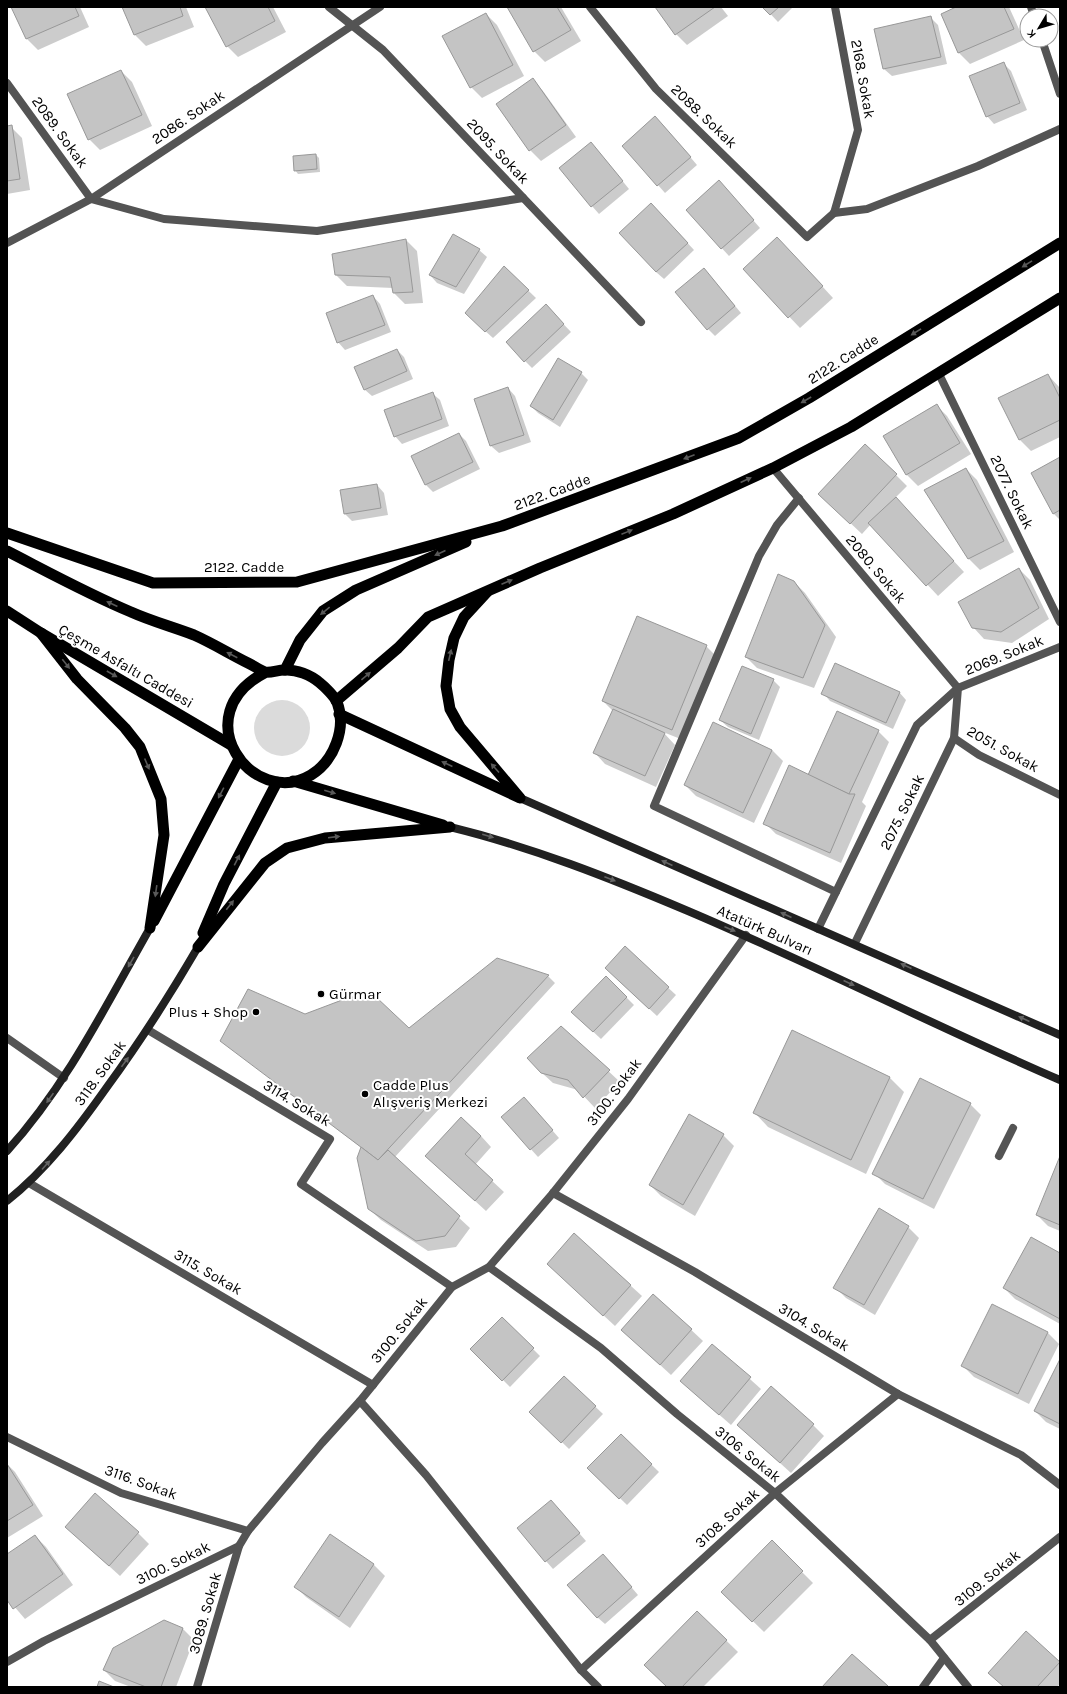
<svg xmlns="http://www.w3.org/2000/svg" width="1067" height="1694" font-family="Karla,sans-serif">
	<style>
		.green { fill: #dbdbdb }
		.shadow { fill: #0003 }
		.building { fill: #c4c4c4; stroke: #989898 }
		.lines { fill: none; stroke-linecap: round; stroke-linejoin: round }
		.minor { stroke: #545454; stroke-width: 8 }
		.secondary { stroke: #212121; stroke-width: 8 }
		.trunk { stroke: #000; stroke-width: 11 }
		.oneway { fill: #595959 }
		.oneway2 { fill: #646464 }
		.poi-dot { fill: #000; stroke: #fff; stroke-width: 1.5 }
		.labels { text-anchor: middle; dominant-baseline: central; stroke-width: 4; stroke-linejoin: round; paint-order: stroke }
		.street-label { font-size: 15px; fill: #000; stroke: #fff }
		.poi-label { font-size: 15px; fill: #000; stroke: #fff; text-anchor: start }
	</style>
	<rect width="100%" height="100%" fill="#fff"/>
	<circle class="green" cx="282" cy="728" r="28"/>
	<g class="shadow">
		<path d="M12 7H80L89 27 38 50 27 39Z"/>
		<path d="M124 7H186L194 27 146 46 135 35Z"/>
		<path d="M206 7H273L286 32 238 57 227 46Z"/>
		<path d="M508 7H561L581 41 545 62 534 51Z"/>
		<path d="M657 7H721L728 16 687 45 676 34Z"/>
		<path d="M764 7H793L778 22Z"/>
		<path d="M959 7H1009L1024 40 970 64 959 53Z"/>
		<path d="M486 14 497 25 524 76 482 98 471 87Z"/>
		<path d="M931 18 938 25 947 64 892 76 884 69 876 30Z"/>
		<path d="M1003 63 1011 71 1027 110 994 124 987 116Z"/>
		<path d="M121 71 132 82 152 126 100 150 89 139Z"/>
		<path d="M532 80 543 91 576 137 541 161 530 150Z"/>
		<path d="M663 125 697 165 665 193 658 185Z"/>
		<path d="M7 127H11L22 138 30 190 7 194Z"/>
		<path d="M598 151 629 189 599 214 592 206Z"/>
		<path d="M316 155 319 158 320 172 298 174 295 170Z"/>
		<path d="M726 189 760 228 729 256 687 210Z"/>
		<path d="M659 212 694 250 664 279 656 272Z"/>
		<path d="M453 235 479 250 487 257 464 294 437 283 430 275Z"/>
		<path d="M406 240 417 251 423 303 405 304 394 293 393 288 347 286 336 275Z"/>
		<path d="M788 249 833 298 800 328 744 269Z"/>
		<path d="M504 267 536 298 493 338 473 320Z"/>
		<path d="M711 277 741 313 715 336 708 329Z"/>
		<path d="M373 296 380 304 391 332 345 350 338 342Z"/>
		<path d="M553 313 571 332 532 368 525 361Z"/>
		<path d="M397 350 404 357 413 379 372 396 364 389Z"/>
		<path d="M581 373 588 380 560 427 538 413 531 406Z"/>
		<path d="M1048 375 1060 388V437L1031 451 1020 440 999 399Z"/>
		<path d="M508 388 515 396 531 442 499 453 491 446 475 399Z"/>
		<path d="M432 393 440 400 449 426 402 444 395 436Z"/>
		<path d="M936 405 947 416 971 454 918 486 907 475 884 436Z"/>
		<path d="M459 434 466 441 480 469 433 492 426 485Z"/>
		<path d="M1060 459V520L1053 513Z"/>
		<path d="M966 469 977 480 1014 552 980 570 969 559 926 490Z"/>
		<path d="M896 475 907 486 895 498 964 572 938 596 871 524 862 534 830 504Z"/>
		<path d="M377 485 384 493 388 515 352 521 344 513Z"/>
		<path d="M1019 569 1030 580 1049 619 1012 643 984 639 973 627Z"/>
		<path d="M793 581 805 593 836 637 814 688 757 668 746 657Z"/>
		<path d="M706 646 717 657 683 740 663 732 675 745 656 787 605 764 594 752 613 711 603 701Z"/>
		<path d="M773 680 780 687 759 740 728 727 720 720Z"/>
		<path d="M899 692 906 700 893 729 830 701 823 693Z"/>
		<path d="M878 731 889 742 862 802 866 806 841 863 776 834 765 823 808 777Z"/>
		<path d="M772 750 783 761 754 823 696 796 685 785Z"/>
		<path d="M625 948 676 995 657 1016 614 976Z"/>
		<path d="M497 959 548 976 555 983 394 1158 470 1228 456 1247 428 1251 381 1220 369 1209 362 1148 221 1041 409 1030Z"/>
		<path d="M606 977 634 1005 601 1039 572 1012Z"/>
		<path d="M561 1027 620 1082 595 1108 578 1090 553 1083 541 1072Z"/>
		<path d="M792 1031 890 1078 904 1092 866 1174 768 1127 754 1112Z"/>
		<path d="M970 1104 981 1115 934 1209 885 1184 874 1173Z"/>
		<path d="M531 1106 559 1138 538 1157 502 1117Z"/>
		<path d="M723 1135 734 1146 695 1216 661 1196 650 1185Z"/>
		<path d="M481 1136 491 1147 475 1165 504 1192 486 1211 438 1167Z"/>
		<path d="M1060 1158V1231L1048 1226 1037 1215Z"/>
		<path d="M908 1227 919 1238 875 1315 846 1298 835 1287Z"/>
		<path d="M575 1235 642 1296 615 1326 548 1264Z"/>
		<path d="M1060 1254V1324L1015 1299 1004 1288Z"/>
		<path d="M654 1295 703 1341 671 1375 633 1340Z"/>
		<path d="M502 1318 540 1356 510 1387 472 1349Z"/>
		<path d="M1048 1333 1059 1344 1029 1404 974 1377 963 1366Z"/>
		<path d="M712 1345 761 1389 731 1425 692 1391Z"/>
		<path d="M1060 1361V1429L1046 1422 1035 1411Z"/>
		<path d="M564 1377 603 1414 569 1449 531 1412Z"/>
		<path d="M738 1425H813L824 1436 791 1473Z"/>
		<path d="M621 1435 659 1472 627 1505 589 1468Z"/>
		<path d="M7 1464 15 1472 43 1516 7 1538Z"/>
		<path d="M558 1509 586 1541 553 1569 518 1529Z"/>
		<path d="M138 1533 149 1544 120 1576 78 1538Z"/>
		<path d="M330 1535 374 1565 385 1576 350 1628 306 1597 295 1586Z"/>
		<path d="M35 1536 46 1547 73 1585 25 1619 7 1598V1556Z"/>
		<path d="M772 1542 813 1583 764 1632 723 1592Z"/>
		<path d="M610 1562 638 1595 605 1624 597 1617Z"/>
		<path d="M697 1612 738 1652 703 1687H668Z"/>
		<path d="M164 1621 183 1629 194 1640 176 1687H131L115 1681 104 1670Z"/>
		<path d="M1026 1633 1060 1663V1684L1057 1687H1004Z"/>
	</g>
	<g class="building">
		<path d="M11 7H75L79 16 26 39Z"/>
		<path d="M122 7H180L183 16 134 35Z"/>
		<path d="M205 7H268L275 21 226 47Z"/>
		<path d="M507 7H557L571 30 533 52Z"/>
		<path d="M655 7H715L675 35Z"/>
		<path d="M762 7H779L770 15Z"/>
		<path d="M956 7H1004L1014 29 958 53 941 14Z"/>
		<path d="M486 13 513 65 470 88 442 36Z"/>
		<path d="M931 16 941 57 883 69 874 29Z"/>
		<path d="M1004 62 1020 103 986 117 969 76Z"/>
		<path d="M121 70 142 115 88 140 67 94Z"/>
		<path d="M533 78 566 125 529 151 496 104Z"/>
		<path d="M655 116 691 157 657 186 622 146Z"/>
		<path d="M12 125 20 179 7 181V126Z"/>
		<path d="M591 142 623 181 591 207 559 168Z"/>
		<path d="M316 154 317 169 294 171 293 156Z"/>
		<path d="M719 180 754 220 721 249 686 210Z"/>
		<path d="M651 203 688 243 656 272 619 233Z"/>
		<path d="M453 234 480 249 456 287 429 275Z"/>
		<path d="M777 237 823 286 788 318 743 269Z"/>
		<path d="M406 239 413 292 393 293 390 277 335 275 332 254Z"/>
		<path d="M504 266 529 290 485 332 465 313Z"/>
		<path d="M704 268 735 306 707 330 675 292Z"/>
		<path d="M373 295 385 325 337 343 326 313Z"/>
		<path d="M546 304 564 324 524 362 506 342Z"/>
		<path d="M397 349 407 371 364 390 354 367Z"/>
		<path d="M558 358 582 372 553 420 530 406Z"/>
		<path d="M1048 374 1060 398V420L1019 440 998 398Z"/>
		<path d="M508 387 524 435 490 446 474 399Z"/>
		<path d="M433 392 442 419 394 437 384 410Z"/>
		<path d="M937 404 960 443 906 475 883 436Z"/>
		<path d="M459 433 473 462 425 485 411 456Z"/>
		<path d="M865 444 897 474 850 524 818 494Z"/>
		<path d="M1060 457V510L1053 514 1031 473Z"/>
		<path d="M966 468 1004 541 968 559 924 490Z"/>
		<path d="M377 484 381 508 344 514 340 490Z"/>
		<path d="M896 497 954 561 926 586 868 523Z"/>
		<path d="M1019 568 1039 608 1001 632 972 628 958 602Z"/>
		<path d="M778 574 794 581 825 625 803 678 745 657Z"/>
		<path d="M637 616 707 645 672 730 602 701Z"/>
		<path d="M835 663 900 692 886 723 821 694Z"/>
		<path d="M742 666 774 679 751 734 719 720Z"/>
		<path d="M613 709 665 733 645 776 593 753Z"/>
		<path d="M837 711 879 730 849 794 808 775Z"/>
		<path d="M713 722 772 750 743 813 684 785Z"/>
		<path d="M789 765 849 794H855L830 853 763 824Z"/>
		<path d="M625 946 669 987 649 1009 605 968Z"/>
		<path d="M497 958 549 975 378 1160 220 1041 248 989 305 1014 350 997H376L409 1028Z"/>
		<path d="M606 976 627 997 593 1032 571 1012Z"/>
		<path d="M561 1026 610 1070 583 1098 568 1080 541 1073 527 1058Z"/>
		<path d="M792 1030 890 1077 851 1160 753 1113Z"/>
		<path d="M920 1078 971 1103 923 1199 872 1174Z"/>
		<path d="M524 1097 553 1130 530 1150 501 1117Z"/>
		<path d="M689 1114 724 1134 683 1205 649 1185Z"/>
		<path d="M461 1117 481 1136 465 1154 493 1180 475 1201 425 1156Z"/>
		<path d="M361 1147 378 1160 388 1150 460 1216 445 1236 416 1241 368 1209 357 1158Z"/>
		<path d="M1060 1156V1225L1036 1215Z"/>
		<path d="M879 1208 909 1226 864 1305 833 1288Z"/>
		<path d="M574 1233 631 1285 603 1316 547 1264Z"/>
		<path d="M1031 1237 1060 1253V1319L1003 1288Z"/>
		<path d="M653 1294 692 1329 660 1365 621 1330Z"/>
		<path d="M992 1304 1048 1332 1018 1394 961 1366Z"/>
		<path d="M502 1317 534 1348 502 1381 470 1349Z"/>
		<path d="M712 1344 751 1377 719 1415 680 1381Z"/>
		<path d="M1060 1359V1424L1034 1411Z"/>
		<path d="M564 1376 596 1406 561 1443 529 1412Z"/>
		<path d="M771 1386 814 1424 780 1463 737 1425Z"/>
		<path d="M621 1434 652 1464 619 1499 587 1468Z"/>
		<path d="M7 1464 33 1505 7 1521Z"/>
		<path d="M95 1493 139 1532 109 1566 65 1527Z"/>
		<path d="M551 1500 580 1533 545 1562 517 1528Z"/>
		<path d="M330 1534 374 1564 339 1617 294 1587Z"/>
		<path d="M35 1535 63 1574 13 1609 7 1600V1554Z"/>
		<path d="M772 1540 803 1571 752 1622 721 1592Z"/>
		<path d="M603 1554 632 1587 597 1618 567 1585Z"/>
		<path d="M697 1611 727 1640 682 1687H667L644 1665Z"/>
		<path d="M164 1620 183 1628 161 1687H146L103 1670 113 1648Z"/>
		<path d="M1026 1631 1060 1662 1037 1687H1004L988 1673Z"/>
		<path d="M852 1654 888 1686 887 1687H822Z"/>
		<path d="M99 1681 114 1687H97Z"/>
	</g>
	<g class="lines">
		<g class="minor">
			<path d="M329 7 383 50 641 322"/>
			<path d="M590 7 656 89 807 237 834 213 858 130 835 7"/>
			<path d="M1031 7 1034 16"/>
			<path d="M1042 40 1060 94"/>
			<path d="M7 83 91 199 164 219 317 231 523 198"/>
			<path d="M834 213 867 209 978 166 1060 129"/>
			<path d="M7 243 91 199 380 7"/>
			<path d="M939 374 1060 622"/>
			<path d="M773 468 958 688"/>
			<path d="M799 498 777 525 759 556 654 806 836 892"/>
			<path d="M954 738 979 755 1060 795"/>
			<path d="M818 929 917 725 958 688 1060 647"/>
			<path d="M855 943 954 738 958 688"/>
			<path d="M148 1030 330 1139 301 1184 452 1287"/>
			<path d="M7 1038 64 1078"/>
			<path d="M999 1156 1013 1128"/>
			<path d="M29 1183 373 1385"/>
			<path d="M553 1193 695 1272 898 1394 1021 1455 1060 1485"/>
			<path d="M489 1267 601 1348 677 1414 775 1493 930 1640 968 1687"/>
			<path d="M360 1401 426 1475 581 1670 598 1687"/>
			<path d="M7 1437 121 1493 248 1531"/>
			<path d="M930 1640 1060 1537"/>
			<path d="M7 1662 44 1641 239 1546 248 1531 322 1443 360 1401 452 1287 489 1267 553 1193 628 1099 746 935"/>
			<path d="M581 1670 775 1493 898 1394"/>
			<path d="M197 1687 239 1546"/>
			<path d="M923 1687 944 1658"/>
		</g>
		<g class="secondary">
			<path d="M520 798 1060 1035"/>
			<path d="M450 827C532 847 610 878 688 911 813 964 935 1026 1060 1080"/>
			<path d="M7 1151C67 1085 106 1005 150 928"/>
			<path d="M7 1201C47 1169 78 1128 107 1087 140 1042 170 995 198 947"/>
		</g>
		<g class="trunk">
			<path d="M7 533 153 583 297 582 502 526 739 438 809 398 1060 243"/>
			<path d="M7 551C48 572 88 594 131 612 151 621 173 627 194 635 212 643 230 654 248 663 254 666 260 670 265 672 271 673 278 670 284 670 296 669 311 675 320 683 325 687 334 696 337 702 347 728 334 761 311 775 253 810 183 715 266 672"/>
			<path d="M487 592 464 617 454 638 449 660 446 686 450 709 460 727 520 798"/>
			<path d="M7 611 41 633 231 745"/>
			<path d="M41 633 77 679 125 728 140 747 161 799 164 835 150 928"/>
			<path d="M285 670 300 640 323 611 356 590 466 542"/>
			<path d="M336 701 398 648 428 617 540 568 673 514 773 468 851 427 1060 298"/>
			<path d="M339 714 518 797"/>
			<path d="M293 781 443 825"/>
			<path d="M154 921 239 759"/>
			<path d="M203 933 224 884 277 782"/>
			<path d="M198 947 265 863 287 848 325 838 450 827"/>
		</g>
	</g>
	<defs><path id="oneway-solid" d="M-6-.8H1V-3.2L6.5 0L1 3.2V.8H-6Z"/></defs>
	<g class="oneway">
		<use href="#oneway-solid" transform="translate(1027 264) rotate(148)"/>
		<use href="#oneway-solid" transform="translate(916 332) rotate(148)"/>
		<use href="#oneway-solid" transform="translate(806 400) rotate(150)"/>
		<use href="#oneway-solid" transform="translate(689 457) rotate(159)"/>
		<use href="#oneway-solid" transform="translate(746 480) rotate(-25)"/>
		<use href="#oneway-solid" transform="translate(627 532) rotate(-22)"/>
		<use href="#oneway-solid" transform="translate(440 553) rotate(156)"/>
		<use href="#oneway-solid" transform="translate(507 582) rotate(-23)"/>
		<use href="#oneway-solid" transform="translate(112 604) rotate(-155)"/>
		<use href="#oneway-solid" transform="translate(325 611) rotate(141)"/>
		<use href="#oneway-solid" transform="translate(232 655) rotate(-153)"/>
		<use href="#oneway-solid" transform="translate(450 655) rotate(-77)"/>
		<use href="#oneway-solid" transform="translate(66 664) rotate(52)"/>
		<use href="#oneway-solid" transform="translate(112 674) rotate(30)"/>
		<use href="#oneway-solid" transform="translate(366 676) rotate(-40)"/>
		<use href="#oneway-solid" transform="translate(147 764) rotate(67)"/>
		<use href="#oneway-solid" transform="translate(447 764) rotate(-155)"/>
		<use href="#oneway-solid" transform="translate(495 768) rotate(-132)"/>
		<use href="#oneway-solid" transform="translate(330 792) rotate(16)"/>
		<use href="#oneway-solid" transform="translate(221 793) rotate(118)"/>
		<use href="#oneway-solid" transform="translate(334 837) rotate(-7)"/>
		<use href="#oneway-solid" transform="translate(237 860) rotate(-63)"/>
		<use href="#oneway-solid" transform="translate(156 891) rotate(98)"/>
		<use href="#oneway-solid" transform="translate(230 905) rotate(-52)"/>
	</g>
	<g class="oneway2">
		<use href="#oneway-solid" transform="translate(488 836) rotate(16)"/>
		<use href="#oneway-solid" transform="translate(667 863) rotate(-156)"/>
		<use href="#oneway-solid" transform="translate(610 879) rotate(21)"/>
		<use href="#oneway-solid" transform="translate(786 915) rotate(-156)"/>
		<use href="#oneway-solid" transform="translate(730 929) rotate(23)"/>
		<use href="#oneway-solid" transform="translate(131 962) rotate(120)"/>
		<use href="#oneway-solid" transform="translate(906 966) rotate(-156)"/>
		<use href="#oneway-solid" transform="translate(849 983) rotate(25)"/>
		<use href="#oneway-solid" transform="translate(1024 1019) rotate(-156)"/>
		<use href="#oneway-solid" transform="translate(125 1062) rotate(-54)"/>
		<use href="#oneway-solid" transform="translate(50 1098) rotate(125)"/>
		<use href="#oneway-solid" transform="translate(46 1165) rotate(-48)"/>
	</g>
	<g class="poi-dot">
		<circle cx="321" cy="994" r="4"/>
		<circle cx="256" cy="1012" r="4"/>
		<circle cx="365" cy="1094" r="4"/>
	</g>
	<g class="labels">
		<g class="street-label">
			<text transform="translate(863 79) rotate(80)">2168. Sokak</text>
			<text transform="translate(704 116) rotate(44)">2088. Sokak</text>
			<text transform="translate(188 117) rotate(-34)">2086. Sokak</text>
			<text transform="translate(60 132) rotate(54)">2089. Sokak</text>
			<text transform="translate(498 151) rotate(47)">2095. Sokak</text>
			<text transform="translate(843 359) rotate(-32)">2122. Cadde</text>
			<text transform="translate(552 492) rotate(-20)">2122. Cadde</text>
			<text transform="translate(1012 492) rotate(64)">2077. Sokak</text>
			<text x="244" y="567">2122. Cadde</text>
			<text transform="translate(876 569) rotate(50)">2080. Sokak</text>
			<text transform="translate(1004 655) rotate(-22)">2069. Sokak</text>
			<text transform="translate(126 666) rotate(30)">Çeşme Asfaltı Caddesi</text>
			<text transform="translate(1003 749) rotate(29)">2051. Sokak</text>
			<text transform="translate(902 812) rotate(-64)">2075. Sokak</text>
			<text transform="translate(765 930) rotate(24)">Atatürk Bulvarı</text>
			<text transform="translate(100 1073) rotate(-54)">3118. Sokak</text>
			<text transform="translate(614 1092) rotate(-53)">3100. Sokak</text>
			<text transform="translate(297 1103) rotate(31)">3114. Sokak</text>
			<text transform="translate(208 1272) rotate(30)">3115. Sokak</text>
			<text transform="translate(814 1327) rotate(31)">3104. Sokak</text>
			<text transform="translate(399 1330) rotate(-51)">3100. Sokak</text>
			<text transform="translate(748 1454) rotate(39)">3106. Sokak</text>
			<text transform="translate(141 1482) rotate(20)">3116. Sokak</text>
			<text transform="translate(727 1518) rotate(-42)">3108. Sokak</text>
			<text transform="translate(173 1563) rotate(-26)">3100. Sokak</text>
			<text transform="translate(987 1578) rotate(-39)">3109. Sokak</text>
			<text transform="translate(205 1613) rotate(-74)">3089. Sokak</text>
		</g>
		<g class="poi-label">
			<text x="329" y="994">Gürmar</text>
			<text x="248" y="1012" text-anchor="end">Plus + Shop</text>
			<text x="373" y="1085">Cadde Plus<tspan x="373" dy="17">Alışveriş Merkezi</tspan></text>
		</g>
	</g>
	<rect width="1067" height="1694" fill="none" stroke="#000000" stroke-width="16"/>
	<g transform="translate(1039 28) rotate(232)"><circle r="19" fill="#ffffff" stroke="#999999"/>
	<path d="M0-3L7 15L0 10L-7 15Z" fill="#000000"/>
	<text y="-6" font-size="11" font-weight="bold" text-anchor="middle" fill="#000000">K</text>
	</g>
</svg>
